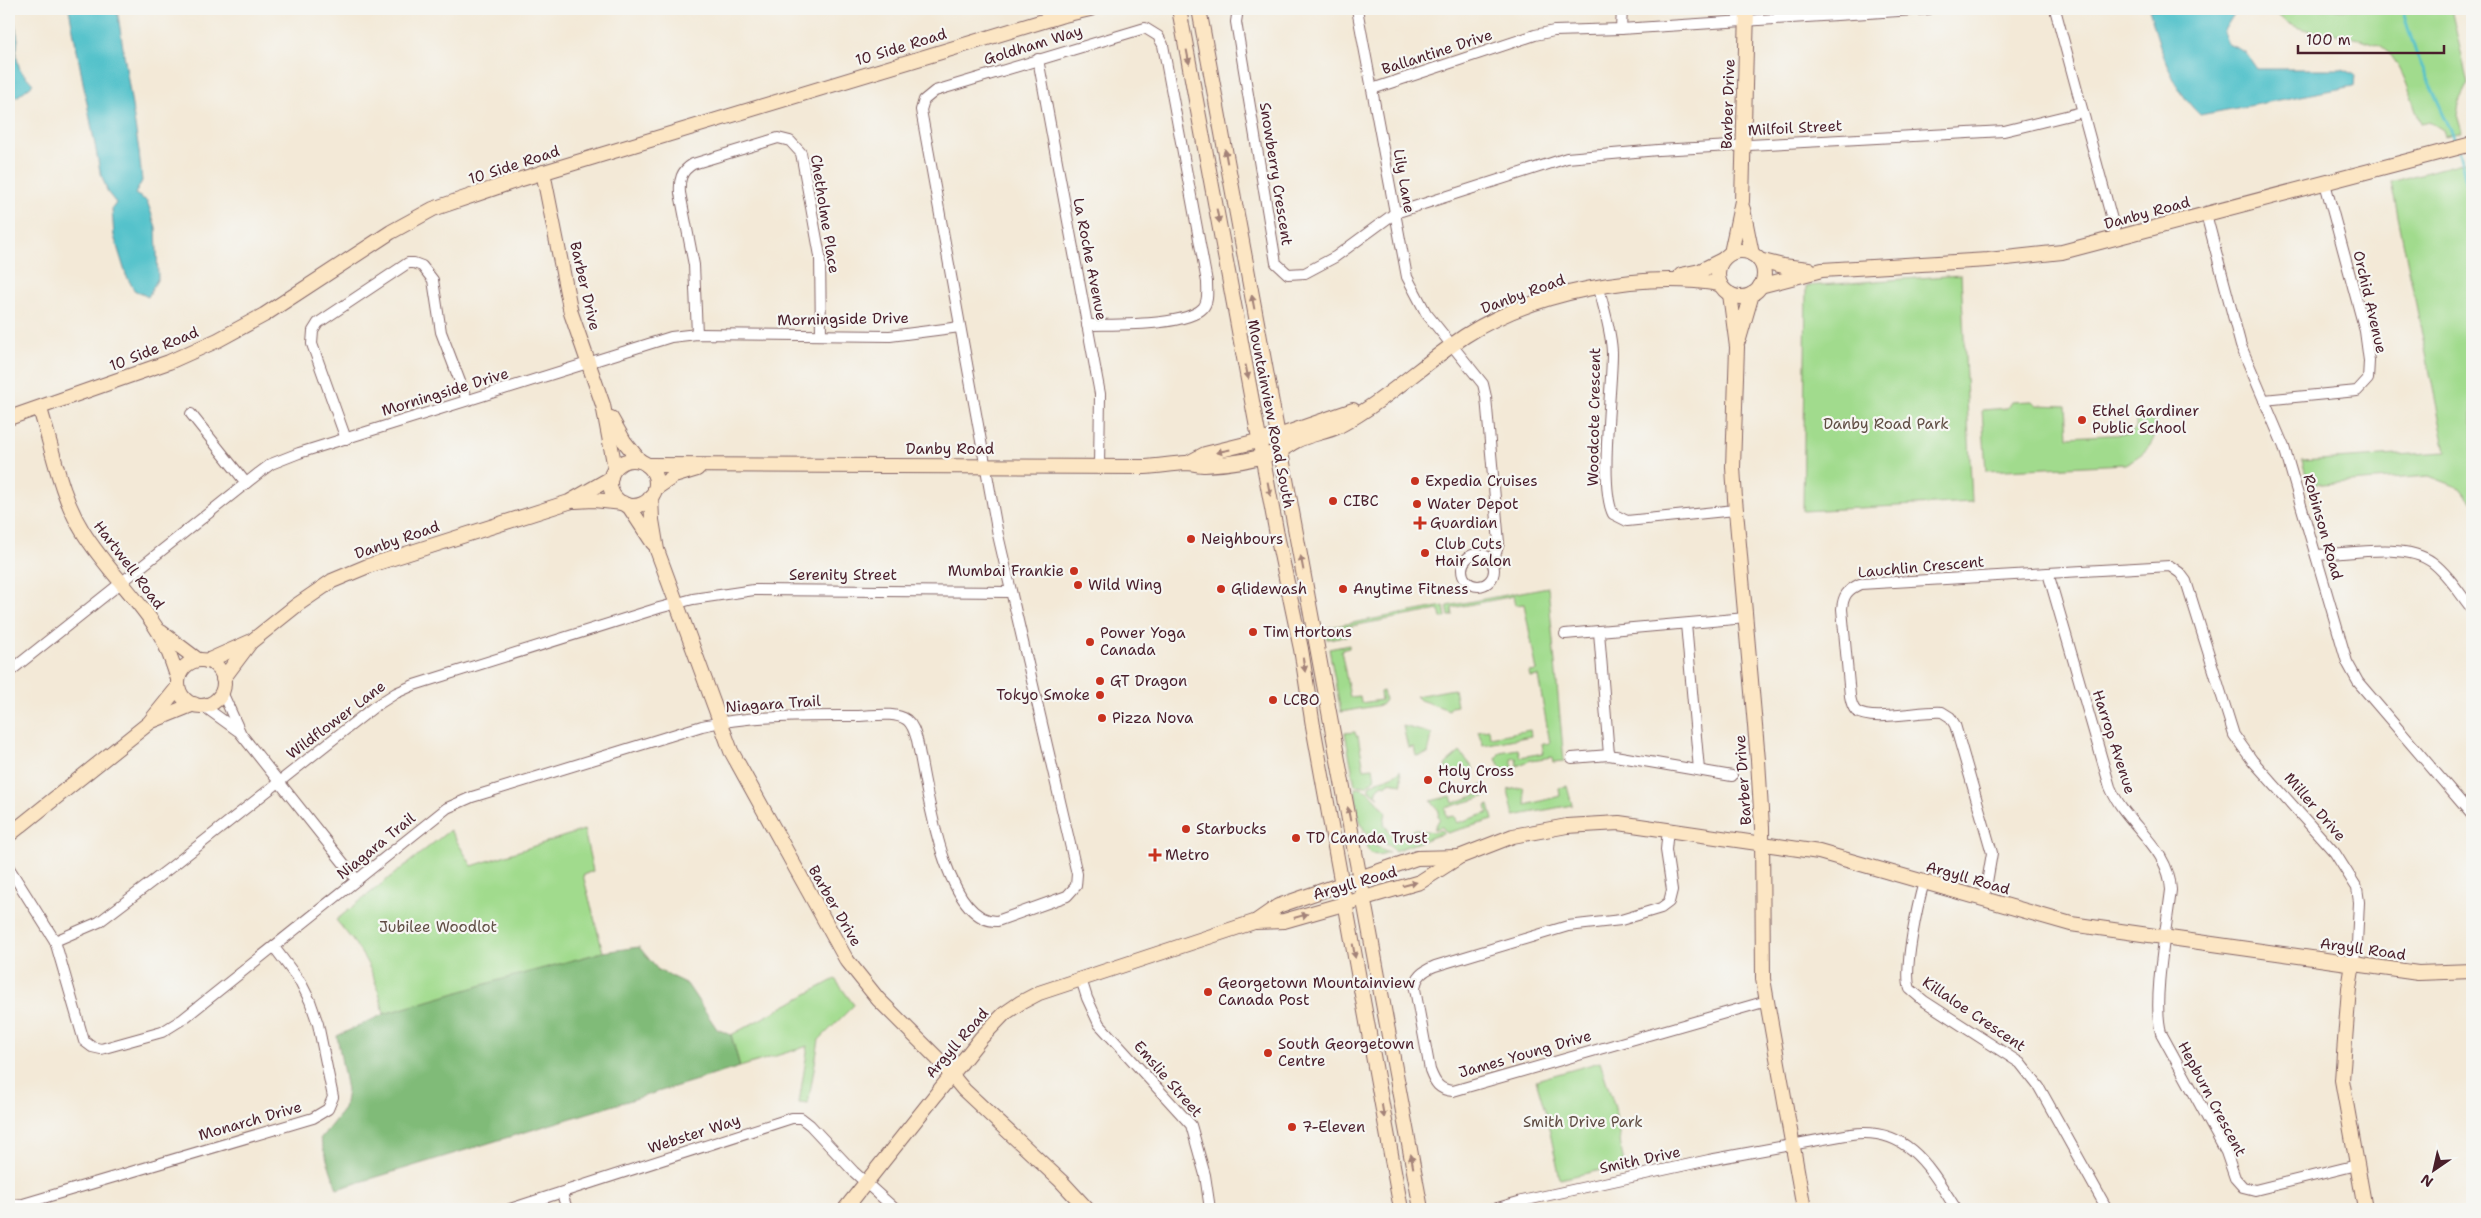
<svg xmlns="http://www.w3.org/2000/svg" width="2481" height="1218" font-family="'Shantell Sans',sans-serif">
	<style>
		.green { fill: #a1db8d; stroke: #767d5c }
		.forest { fill: #80bb78; stroke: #656d52 }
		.water { fill: #54c2cb; stroke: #4f707b }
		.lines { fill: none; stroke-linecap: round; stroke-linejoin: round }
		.stream { stroke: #54c2cb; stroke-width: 3 }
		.street-casing { stroke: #856667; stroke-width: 12 }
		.secondary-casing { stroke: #856667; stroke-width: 16 }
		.street { stroke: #fff; stroke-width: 10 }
		.secondary { stroke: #fce6c4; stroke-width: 14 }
		.oneway { fill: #a38278 }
		.poi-dot { fill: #c8321e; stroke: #f6f6f2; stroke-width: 2 }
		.labels { text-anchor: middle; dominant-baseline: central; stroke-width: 4.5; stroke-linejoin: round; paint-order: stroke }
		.street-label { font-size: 15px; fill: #4a1f2b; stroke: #f6f6f2 }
		.poi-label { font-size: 15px; fill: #4a1f2b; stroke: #f6f6f2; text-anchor: start }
		.park-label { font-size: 15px; fill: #604e44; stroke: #f6f6f2 }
	</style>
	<rect width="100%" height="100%" fill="#f6f6f2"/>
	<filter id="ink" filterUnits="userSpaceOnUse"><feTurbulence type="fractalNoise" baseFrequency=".02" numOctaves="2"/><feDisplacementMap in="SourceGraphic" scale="10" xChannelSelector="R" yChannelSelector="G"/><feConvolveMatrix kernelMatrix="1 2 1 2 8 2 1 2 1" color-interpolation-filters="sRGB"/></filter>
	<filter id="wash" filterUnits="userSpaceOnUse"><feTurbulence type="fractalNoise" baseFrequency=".0096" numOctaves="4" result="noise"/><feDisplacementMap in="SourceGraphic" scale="20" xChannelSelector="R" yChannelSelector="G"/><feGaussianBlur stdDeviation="1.12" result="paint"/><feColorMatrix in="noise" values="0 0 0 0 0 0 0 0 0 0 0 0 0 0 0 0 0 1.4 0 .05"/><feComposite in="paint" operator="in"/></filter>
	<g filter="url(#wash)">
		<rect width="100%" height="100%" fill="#f3e9d7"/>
		<g class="green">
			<path d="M2272 9H2451L2468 83 2460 99 2457 115 2462 132 2445 136 2443 130 2430 122 2421 124C2411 99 2405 68 2385 49 2381 45 2373 43 2367 41 2331 27 2299 41 2272 9Z"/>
			<path d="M2472 160V503L2460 488 2429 476 2309 485 2302 461 2446 452 2391 182Z"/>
			<path d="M1961 275 1972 502 1803 511 1806 286Z"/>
			<path d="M2032 401 2036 405 2066 406 2068 437 2129 434 2136 428V419L2154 411C2160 440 2150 451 2125 464L1986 471 1982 410 2007 408 2011 402Z"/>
			<path d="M1548 587 1564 761 1553 762 1552 757 1531 760 1517 766 1516 758 1511 759 1513 768 1502 770 1496 759 1500 752 1518 749 1520 757 1544 753 1542 744 1550 743 1538 676 1530 677 1529 672 1537 671 1524 604 1516 605 1514 596 1452 608 1453 616H1449L1447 606Z"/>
			<path d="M1444 606 1446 617 1441 618 1439 610 1346 627 1347 636 1327 639 1325 628Z"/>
			<path d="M1349 645V648L1341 650 1350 697 1360 696 1361 703 1381 700 1380 692 1383 691 1385 700 1381 705 1341 712 1329 649Z"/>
			<path d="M1454 689 1457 706 1451 707 1449 710 1420 700 1416 696Z"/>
			<path d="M1403 726 1432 734 1428 754 1416 756 1414 747 1408 748Z"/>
			<path d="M1489 729 1490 737 1530 730 1531 736 1483 745 1478 731Z"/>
			<path d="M1355 732 1356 736H1358L1364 769 1373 768 1375 778 1366 786 1355 785 1345 733Z"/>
			<path d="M1460 752 1474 769 1449 778 1445 765Z"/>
			<path d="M1400 770 1402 784 1389 782 1386 785 1383 784 1378 788 1376 795 1379 797 1369 790V786C1378 778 1394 779 1400 770Z"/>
			<path d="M1481 785H1483L1487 796 1445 808 1447 817 1454 816 1457 823 1488 813 1486 806 1489 805 1493 820 1447 833 1442 827 1434 829 1440 818 1438 816 1439 811 1431 801 1451 796 1453 803 1483 793Z"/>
			<path d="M1567 786 1572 805 1514 816 1508 790 1523 787 1526 805 1560 796 1559 788Z"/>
			<path d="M1355 788C1369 787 1378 802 1386 812L1384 823 1391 835 1405 836 1414 829 1434 832 1441 830 1444 833 1394 851C1383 836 1376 841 1368 834 1357 826 1357 800 1355 788Z"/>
			<path d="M450 830 472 866 584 830 593 871 583 875 603 952 384 1014C375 971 364 953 336 920Z"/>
			<path d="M1363 832 1375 846 1389 852C1368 860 1367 850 1363 832Z"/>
			<path d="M835 979 854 1005 819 1040 808 1104 799 1103 808 1046 740 1067 731 1035Z"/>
			<path d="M1600 1062 1615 1108 1624 1165 1560 1179 1546 1114 1536 1080Z"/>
		</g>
		<path class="forest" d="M639 947 658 970 687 984 717 1029 731 1035 740 1067 337 1189 320 1139 344 1109 347 1090 337 1036 384 1014 496 981 603 952Z"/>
		<g class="water">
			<path d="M9 9H12L18 39 16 55 20 70 33 84 18 96 9 99Z"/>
			<path d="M69 9H117L139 151 142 181 135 194 147 201 156 227 158 278 148 297 134 290 126 275 114 236 112 209 116 203 108 193 100 171Z"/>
			<path d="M2149 9H2232L2234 14 2223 32 2228 44 2245 52 2257 69H2342L2355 75 2354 86 2200 115C2171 88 2159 45 2149 9Z"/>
		</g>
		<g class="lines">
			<g class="stream">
				<path d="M2402 9 2416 53 2457 144"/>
				<path d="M2459 152 2472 207"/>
			</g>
		</g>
	</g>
	<g filter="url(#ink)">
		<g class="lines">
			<defs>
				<g id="street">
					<path d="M1238 9 1236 22 1276 263 1288 274 1305 273 1335 257 1395 213 1567 158 1658 150 2004 131 2082 112"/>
					<path d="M1357 9 1407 277 1426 313 1483 384 1486 397 1499 543 1493 562"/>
					<path d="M2055 9 2117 238"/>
					<path d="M1621 29 1622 9"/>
					<path d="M1038 59 1100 394 1099 466"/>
					<path d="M1372 89 1535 35 1554 31 1621 29 1929 9"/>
					<path d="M2206 214 2241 346 2284 447 2347 662 2358 682 2472 815"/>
					<path d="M1599 287C1603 308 1612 332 1612 354 1612 389 1599 487 1613 514L1627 521 1735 510"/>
					<path d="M697 334 694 265 680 193C679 180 681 171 693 164L778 138 790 141 801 153 820 256 821 335"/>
					<path d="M2264 400 2357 391 2368 379 2369 361 2365 331 2325 183"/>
					<path d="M191 414 246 483"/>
					<path d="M346 439 312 344 313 331 318 323 408 263H414L422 266 433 280 441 332 467 400"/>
					<circle cx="1478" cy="570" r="16"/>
					<path d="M2316 555C2349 554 2405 542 2432 562 2448 574 2460 594 2472 609"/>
					<path d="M2048 573 2110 787C2126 825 2169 847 2171 890 2167 925 2152 1001 2161 1033L2226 1152 2235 1178 2243 1187 2255 1190 2357 1165"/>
					<path d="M1686 624 1699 770"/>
					<path d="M1599 632 1609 755"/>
					<path d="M1565 634 1746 618"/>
					<path d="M9 672 259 473 271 464 299 453 671 337 697 334 890 336 960 327"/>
					<path d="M222 692 241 734 357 880"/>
					<path d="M202 705 238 731"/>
					<path d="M1572 758 1609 755 1732 776"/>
					<path d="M1668 829 1666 850 1672 890 1669 902 1661 908 1621 920 1568 926 1435 966C1423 971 1416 976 1415 989L1430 1070C1435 1083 1439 1090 1453 1091L1767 1001"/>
					<path d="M9 868 55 941 84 1041 92 1047 101 1049 162 1032 183 1019 447 808 472 797 702 726C754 715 805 716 858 716 873 716 894 711 907 720 913 725 915 733 917 740 926 782 943 922 997 921L1067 896 1076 886 1077 874 998 535 921 110 924 100 935 91 1145 28 1158 36 1163 45 1207 282C1207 291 1209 301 1203 308 1185 327 1113 324 1087 325"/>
					<path d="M1924 882C1918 903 1903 970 1910 989L1924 1001 2020 1063 2039 1087 2107 1209"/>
					<path d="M1984 900 1992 853 1955 725 1950 717 1942 712C1923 710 1870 723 1856 711 1852 707 1851 702 1850 696L1842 609C1843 596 1847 590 1860 584L2170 566 2180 573 2186 581 2234 735 2252 760 2335 853 2357 888 2359 902 2357 944 2353 964"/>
					<path d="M55 941 99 922 170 868 374 707 396 693 414 685 659 608 693 599 754 590 1011 592"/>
					<path d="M1081 979 1087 998 1099 1024 1191 1125 1205 1175 1210 1209"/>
					<path d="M562 1194 567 1209"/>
					<path d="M9 1203 12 1205 23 1204 313 1118 328 1109 333 1097 318 1024 310 1001 301 983 274 947"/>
					<path d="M510 1209 792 1118H801L810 1125 854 1172 895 1209"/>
					<path d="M1494 1209 1522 1201 1709 1160 1851 1134C1908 1126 1930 1168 1956 1209"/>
				</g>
				<g id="secondary">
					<path d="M1179 9 1277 535 1301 649 1313 726 1401 1209"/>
					<path d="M1199 9 1421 1209"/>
					<path d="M543 172 571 313 603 405 615 468"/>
					<path d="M1743 209 1752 254"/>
					<circle cx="1741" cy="274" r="23"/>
					<path d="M1731 253 1742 201 1747 9"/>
					<path d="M1759 260 1783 266 1809 269"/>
					<path d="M1681 275 1700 271 1722 260"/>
					<path d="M1760 286 1822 270 1988 260 2062 252 2472 144"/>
					<path d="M1730 294 1737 347 1733 467 1735 499 1758 760 1762 827 1763 979 1804 1209"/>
					<path d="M1739 339 1752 294"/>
					<path d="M40 409C53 450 60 495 83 532 104 566 133 593 155 626 166 642 172 661 178 679"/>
					<path d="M9 418 169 362 218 340 264 315 391 232 433 209 518 180 1060 16 1090 9"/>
					<path d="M611 418 624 441 640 461"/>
					<circle cx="633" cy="483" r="23"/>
					<path d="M1188 463 1205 454 1278 436 1353 410"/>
					<path d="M647 465 1145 467C1159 466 1172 464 1186 463 1192 463 1199 465 1205 465 1229 464 1258 459 1279 451 1285 448 1290 444 1296 441 1309 434 1325 433 1339 426 1385 401 1422 365 1465 336 1533 292 1641 271 1720 284"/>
					<path d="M655 489 674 476 697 469"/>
					<path d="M651 496 652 520 657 550 731 751 846 959 878 999 938 1059 964 1090 1061 1181 1087 1209"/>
					<path d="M575 501 594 500 623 503"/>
					<path d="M628 505 653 543"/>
					<path d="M161 632 198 660"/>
					<circle cx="201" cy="683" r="23"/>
					<path d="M207 661 252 641 297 605 332 581 368 566 569 502 611 478"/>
					<path d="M223 679 250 643"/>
					<path d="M152 721 194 704"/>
					<path d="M9 835 149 723 178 687"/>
					<path d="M1255 922 1278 906 1417 858 1458 857"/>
					<path d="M2353 964 2349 988 2342 1080 2365 1209"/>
					<path d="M845 1209 981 1038 1004 1014 1020 1003 1039 993 1254 922 1284 921 1420 882 1459 857 1513 836 1567 826 1619 823 1819 852 2071 924 2418 973 2472 971"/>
				</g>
			</defs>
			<use href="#street" class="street-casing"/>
			<use href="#secondary" class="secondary-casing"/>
			<use href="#street" class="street"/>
			<use href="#secondary" class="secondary"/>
		</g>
		<defs><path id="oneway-solid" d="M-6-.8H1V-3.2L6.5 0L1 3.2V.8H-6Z" transform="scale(1.25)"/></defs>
		<g class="oneway">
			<use href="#oneway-solid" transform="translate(1188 57) rotate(79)"/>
			<use href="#oneway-solid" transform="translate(1226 156) rotate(-100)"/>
			<use href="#oneway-solid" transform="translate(1218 216) rotate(79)"/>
			<use href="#oneway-solid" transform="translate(1253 302) rotate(-101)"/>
			<use href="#oneway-solid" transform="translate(1247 372) rotate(79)"/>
			<use href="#oneway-solid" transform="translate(1223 451) rotate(168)"/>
			<use href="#oneway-solid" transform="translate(1269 489) rotate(79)"/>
			<use href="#oneway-solid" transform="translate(1302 563) rotate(-101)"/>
			<use href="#oneway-solid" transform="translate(1304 665) rotate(81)"/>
			<use href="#oneway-solid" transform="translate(1349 814) rotate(-101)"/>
			<use href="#oneway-solid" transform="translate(1410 884) rotate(-15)"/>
			<use href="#oneway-solid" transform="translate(1301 916) rotate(-16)"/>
			<use href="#oneway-solid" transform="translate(1354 951) rotate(80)"/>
			<use href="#oneway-solid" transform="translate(1383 1111) rotate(80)"/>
			<use href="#oneway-solid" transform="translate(1412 1161) rotate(-100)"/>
		</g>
	</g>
	<g class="poi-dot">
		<circle cx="2082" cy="420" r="5"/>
		<circle cx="1415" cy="481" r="5"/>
		<circle cx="1333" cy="501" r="5"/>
		<circle cx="1417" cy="504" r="5"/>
		<path d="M1417.5 515.5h5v5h5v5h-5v5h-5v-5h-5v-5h5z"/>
		<circle cx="1191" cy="539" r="5"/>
		<circle cx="1425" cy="553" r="5"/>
		<circle cx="1074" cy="571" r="5"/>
		<circle cx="1078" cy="585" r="5"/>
		<circle cx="1221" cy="589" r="5"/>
		<circle cx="1343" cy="589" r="5"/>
		<circle cx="1253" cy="632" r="5"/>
		<circle cx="1090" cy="642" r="5"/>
		<circle cx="1100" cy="681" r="5"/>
		<circle cx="1100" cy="695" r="5"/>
		<circle cx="1273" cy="700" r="5"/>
		<circle cx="1102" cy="718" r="5"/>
		<circle cx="1428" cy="780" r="5"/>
		<circle cx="1186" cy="829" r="5"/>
		<circle cx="1296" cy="838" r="5"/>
		<path d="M1152.5 847.5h5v5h5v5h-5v5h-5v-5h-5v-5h5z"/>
		<circle cx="1208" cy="992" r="5"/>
		<circle cx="1268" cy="1053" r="5"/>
		<circle cx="1292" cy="1127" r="5"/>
	</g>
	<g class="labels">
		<g class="street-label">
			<text transform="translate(1033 45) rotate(-17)">Goldham Way</text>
			<text transform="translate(901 47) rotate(-17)">10 Side Road</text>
			<text transform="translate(1437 52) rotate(-18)">Ballantine Drive</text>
			<text transform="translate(1728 104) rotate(-88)">Barber Drive</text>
			<text transform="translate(1795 128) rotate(-3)">Milfoil Street</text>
			<text transform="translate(514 165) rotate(-18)">10 Side Road</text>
			<text transform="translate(1276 174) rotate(81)">Snowberry Crescent</text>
			<text transform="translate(1404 181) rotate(80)">Lily Lane</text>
			<text transform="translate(2147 213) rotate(-15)">Danby Road</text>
			<text transform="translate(825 214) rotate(81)">Chetholme Place</text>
			<text transform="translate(1090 259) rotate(79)">La Roche Avenue</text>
			<text transform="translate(585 286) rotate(77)">Barber Drive</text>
			<text transform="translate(1523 294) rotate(-20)">Danby Road</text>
			<text transform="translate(2370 302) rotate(77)">Orchid Avenue</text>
			<text transform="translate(843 319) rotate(-1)">Morningside Drive</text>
			<text transform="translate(154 349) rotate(-22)">10 Side Road</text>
			<text transform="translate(445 392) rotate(-17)">Morningside Drive</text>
			<text transform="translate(1271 414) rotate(79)">Mountainview Road South</text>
			<text transform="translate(1594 417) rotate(-89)">Woodcote Crescent</text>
			<text x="950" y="449">Danby Road</text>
			<text transform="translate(2323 527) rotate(74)">Robinson Road</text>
			<text transform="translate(397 540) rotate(-19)">Danby Road</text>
			<text transform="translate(129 565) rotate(53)">Hartwell Road</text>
			<text transform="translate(1921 567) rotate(-5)">Lauchlin Crescent</text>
			<text x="843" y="575">Serenity Street</text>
			<text transform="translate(773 704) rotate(-4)">Niagara Trail</text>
			<text transform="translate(336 720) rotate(-37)">Wildflower Lane</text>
			<text transform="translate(2114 742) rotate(72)">Harrop Avenue</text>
			<text transform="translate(1743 780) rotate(-94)">Barber Drive</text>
			<text transform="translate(2315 807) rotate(49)">Miller Drive</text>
			<text transform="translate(376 846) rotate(-39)">Niagara Trail</text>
			<text transform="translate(1968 878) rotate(16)">Argyll Road</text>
			<text transform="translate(1355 883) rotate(-16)">Argyll Road</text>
			<text transform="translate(835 906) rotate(60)">Barber Drive</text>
			<text transform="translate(2363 949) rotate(8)">Argyll Road</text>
			<text transform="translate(1974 1014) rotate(34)">Killaloe Crescent</text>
			<text transform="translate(957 1043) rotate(-49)">Argyll Road</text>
			<text transform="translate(1525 1054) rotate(-16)">James Young Drive</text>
			<text transform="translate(1168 1079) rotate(49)">Emslie Street</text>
			<text transform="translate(2212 1099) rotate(62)">Hepburn Crescent</text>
			<text transform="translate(250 1121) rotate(-16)">Monarch Drive</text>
			<text transform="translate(694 1134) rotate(-18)">Webster Way</text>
			<text transform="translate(1640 1160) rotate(-12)">Smith Drive</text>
		</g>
		<g class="poi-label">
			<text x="2092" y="411">Ethel Gardiner<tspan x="2092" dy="17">Public School</tspan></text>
			<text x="1425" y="481">Expedia Cruises</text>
			<text x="1343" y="501">CIBC</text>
			<text x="1427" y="504">Water Depot</text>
			<text x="1430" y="523">Guardian</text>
			<text x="1201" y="539">Neighbours</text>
			<text x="1435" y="544">Club Cuts<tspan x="1435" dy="17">Hair Salon</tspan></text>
			<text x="1064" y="571" text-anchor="end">Mumbai Frankie</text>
			<text x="1088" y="585">Wild Wing</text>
			<text x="1231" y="589">Glidewash</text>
			<text x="1353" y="589">Anytime Fitness</text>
			<text x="1263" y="632">Tim Hortons</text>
			<text x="1100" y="633">Power Yoga<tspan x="1100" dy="17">Canada</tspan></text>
			<text x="1110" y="681">GT Dragon</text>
			<text x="1090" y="695" text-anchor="end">Tokyo Smoke</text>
			<text x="1283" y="700">LCBO</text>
			<text x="1112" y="718">Pizza Nova</text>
			<text x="1438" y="771">Holy Cross<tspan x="1438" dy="17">Church</tspan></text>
			<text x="1196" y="829">Starbucks</text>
			<text x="1306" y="838">TD Canada Trust</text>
			<text x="1165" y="855">Metro</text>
			<text x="1218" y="983">Georgetown Mountainview<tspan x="1218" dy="17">Canada Post</tspan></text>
			<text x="1278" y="1044">South Georgetown<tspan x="1278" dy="17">Centre</tspan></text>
			<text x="1302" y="1127">7-Eleven</text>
		</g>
		<g class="park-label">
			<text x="1886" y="424">Danby Road Park</text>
			<text x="438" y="927">Jubilee Woodlot</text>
			<text x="1583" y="1122">Smith Drive Park</text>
		</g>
	</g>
	<rect width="2481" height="1218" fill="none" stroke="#f6f6f2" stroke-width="30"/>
	<g transform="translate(2434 1170) rotate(214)" stroke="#f6f6f2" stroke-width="4" paint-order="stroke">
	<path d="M0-4L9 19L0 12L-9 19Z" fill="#4a1f2b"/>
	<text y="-8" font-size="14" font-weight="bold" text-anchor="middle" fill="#4a1f2b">N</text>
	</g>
	<path d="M2298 45v8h146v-8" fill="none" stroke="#4a1f2b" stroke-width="2.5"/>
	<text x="2306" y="45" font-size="15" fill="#4a1f2b" stroke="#f6f6f2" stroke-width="4" paint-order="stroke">100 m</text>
</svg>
